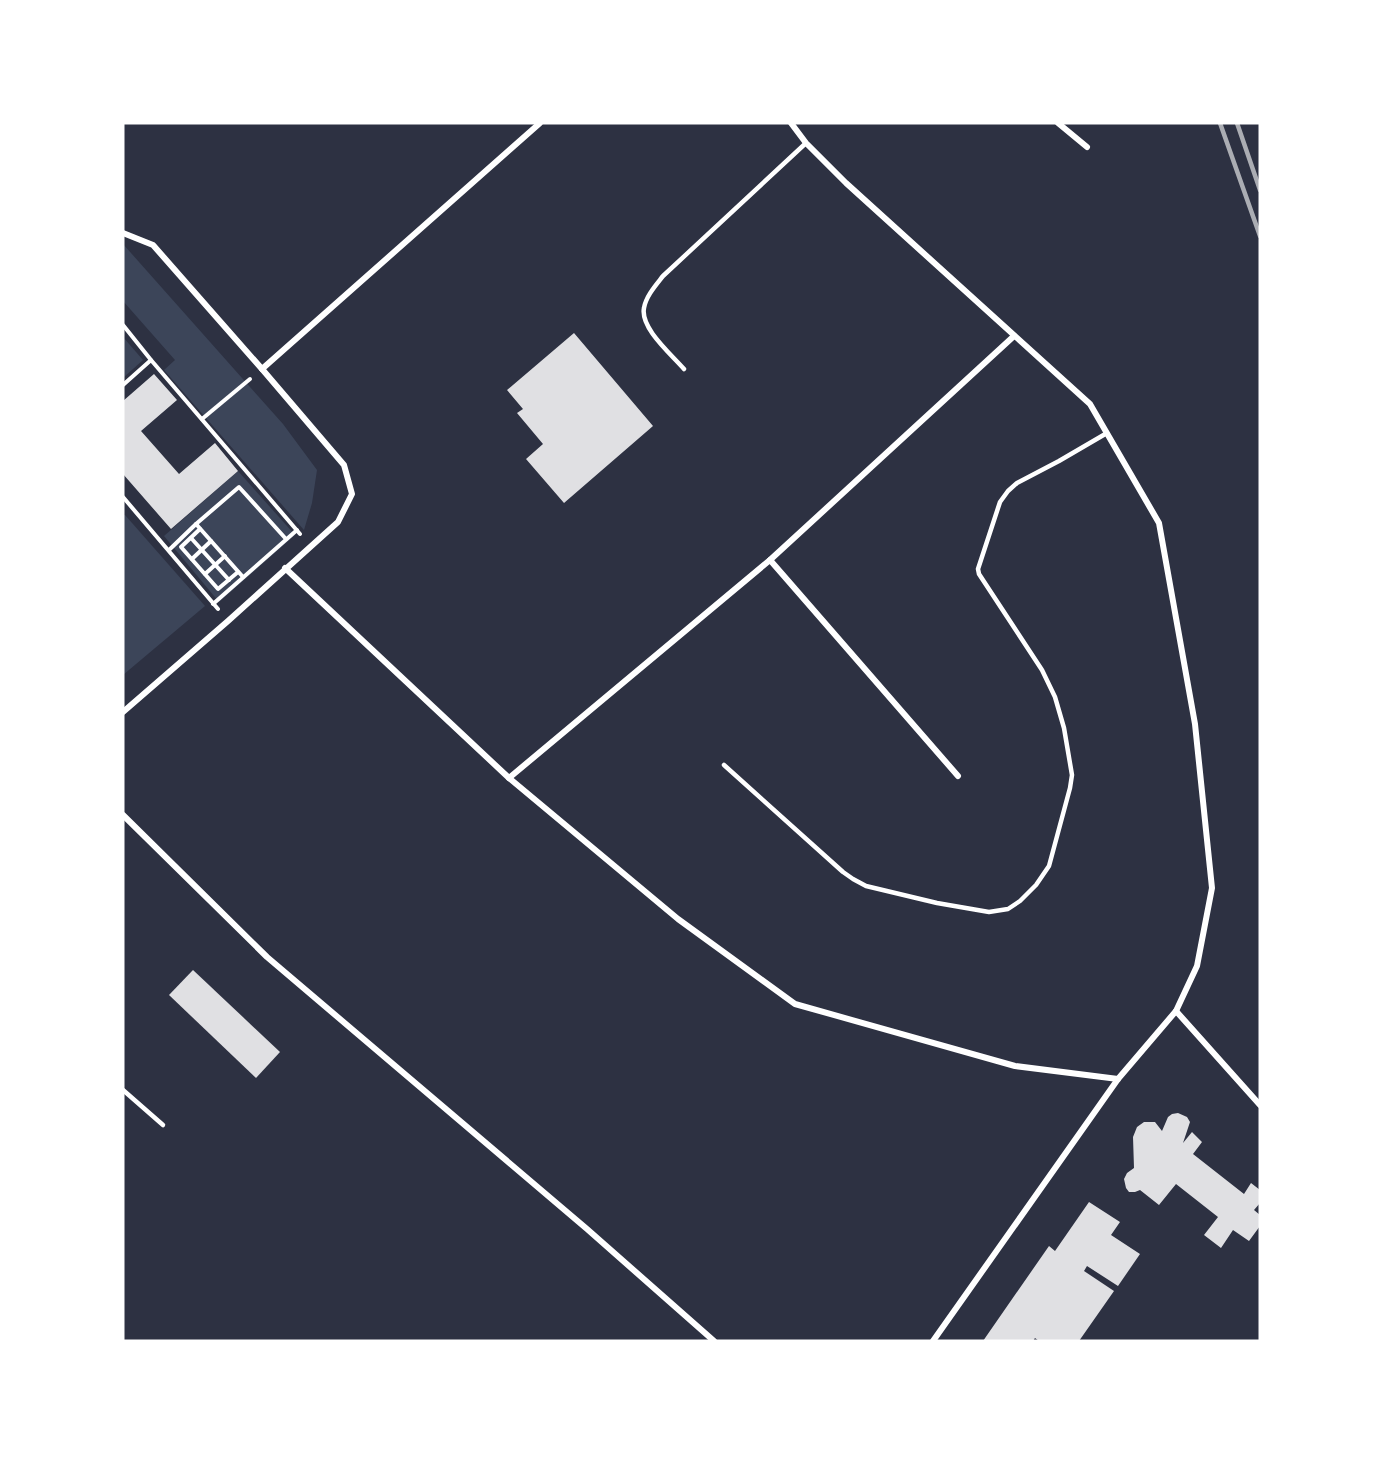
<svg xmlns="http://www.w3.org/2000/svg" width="1383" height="1464" font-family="'IBM Plex Sans',sans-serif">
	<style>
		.green { fill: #3c4559 }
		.building { fill: #e0e0e3 }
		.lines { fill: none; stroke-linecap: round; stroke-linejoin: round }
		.path { stroke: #fff; stroke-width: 4 }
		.service { stroke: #fff; stroke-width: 4.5 }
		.minor { stroke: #fff; stroke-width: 6 }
		.rail { stroke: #abadb3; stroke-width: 4.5 }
	</style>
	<rect width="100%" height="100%" fill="#2d3142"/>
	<g class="green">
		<path d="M123 244 283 424 317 470 312 503 304 530 164 370 175 360 123 301Z"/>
		<path d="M123 337 143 360 123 378Z"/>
		<path d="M238 471 295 535 219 602 164 536Z"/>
		<path d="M123 515H125L205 606 123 675Z"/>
	</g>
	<g class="building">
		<path d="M574 333 653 426 564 503 526 459 543 444 517 413 523 409 507 390Z"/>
		<path d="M154 374 177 400 141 431 179 474 215 443 238 471 171 529 123 474V401Z"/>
		<path d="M193 970 280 1052 256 1078 169 995Z"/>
		<path d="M1178 1113 1187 1117 1190 1122 1183 1143 1192 1132 1202 1142 1193 1154 1244 1194 1251 1183 1260 1190V1203L1254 1210 1260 1215V1226L1249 1241 1233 1230 1221 1248 1204 1235 1218 1217 1176 1184 1159 1205 1140 1190 1135 1192H1129L1126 1188 1124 1179 1127 1173 1134 1168 1133 1137 1137 1127 1144 1122H1155L1162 1131 1168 1117 1172 1114Z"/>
		<path d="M1089 1202 1120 1222 1111 1235 1140 1254 1118 1286 1087 1266 1084 1271 1114 1291 1079 1341H1039L1035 1338 1033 1341H983L1049 1246 1055 1251Z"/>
	</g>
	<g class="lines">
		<g class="path">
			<path d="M123 325 151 360 300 534"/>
			<path d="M123 385 151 360"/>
			<path d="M202 419 250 379"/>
			<path d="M123 497 218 609"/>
			<path d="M200 529 181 547 218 589 238 572"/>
			<path d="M191 538 229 580"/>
			<path d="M169 550 196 524"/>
			<path d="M192 559 211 541"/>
			<path d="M205 574 225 556"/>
			<path d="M243 577 196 524 239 487 286 539"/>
			<path d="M213 604 297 530"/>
		</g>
		<g class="service">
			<path d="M684 369C671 354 640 328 644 308 646 296 656 285 663 276L806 143"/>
			<path d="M724 765 843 872 853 879 866 886 937 903 989 912 1008 909 1020 901 1036 885 1049 866 1070 788 1072 775 1064 728 1055 697 1042 670 979 574 978 569 1000 502 1008 491 1017 483 1059 461 1107 433"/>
			<path d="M123 1090 163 1125"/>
		</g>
		<g class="minor">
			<path d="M791 123 806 143 846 183 1090 404 1159 523 1195 724 1212 888 1197 966 1176 1011 1118 1079 933 1341"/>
			<path d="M1058 123 1087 147"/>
			<path d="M123 233 153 245 262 369 344 465 352 494 338 522 228 621 123 712"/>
			<path d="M262 369 540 123"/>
			<path d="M770 560 958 776"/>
			<path d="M285 568 509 778 678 919 795 1004 1015 1066 1118 1079"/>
			<path d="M509 778 770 560 1014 336"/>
			<path d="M123 815 267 957 587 1229 714 1341"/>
			<path d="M1176 1011 1260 1105"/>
		</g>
		<g class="rail">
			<path d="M1220 123 1260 236"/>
			<path d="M1237 123 1260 190"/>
		</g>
	</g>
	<rect width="1383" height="1464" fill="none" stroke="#ffffff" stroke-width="249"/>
</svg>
